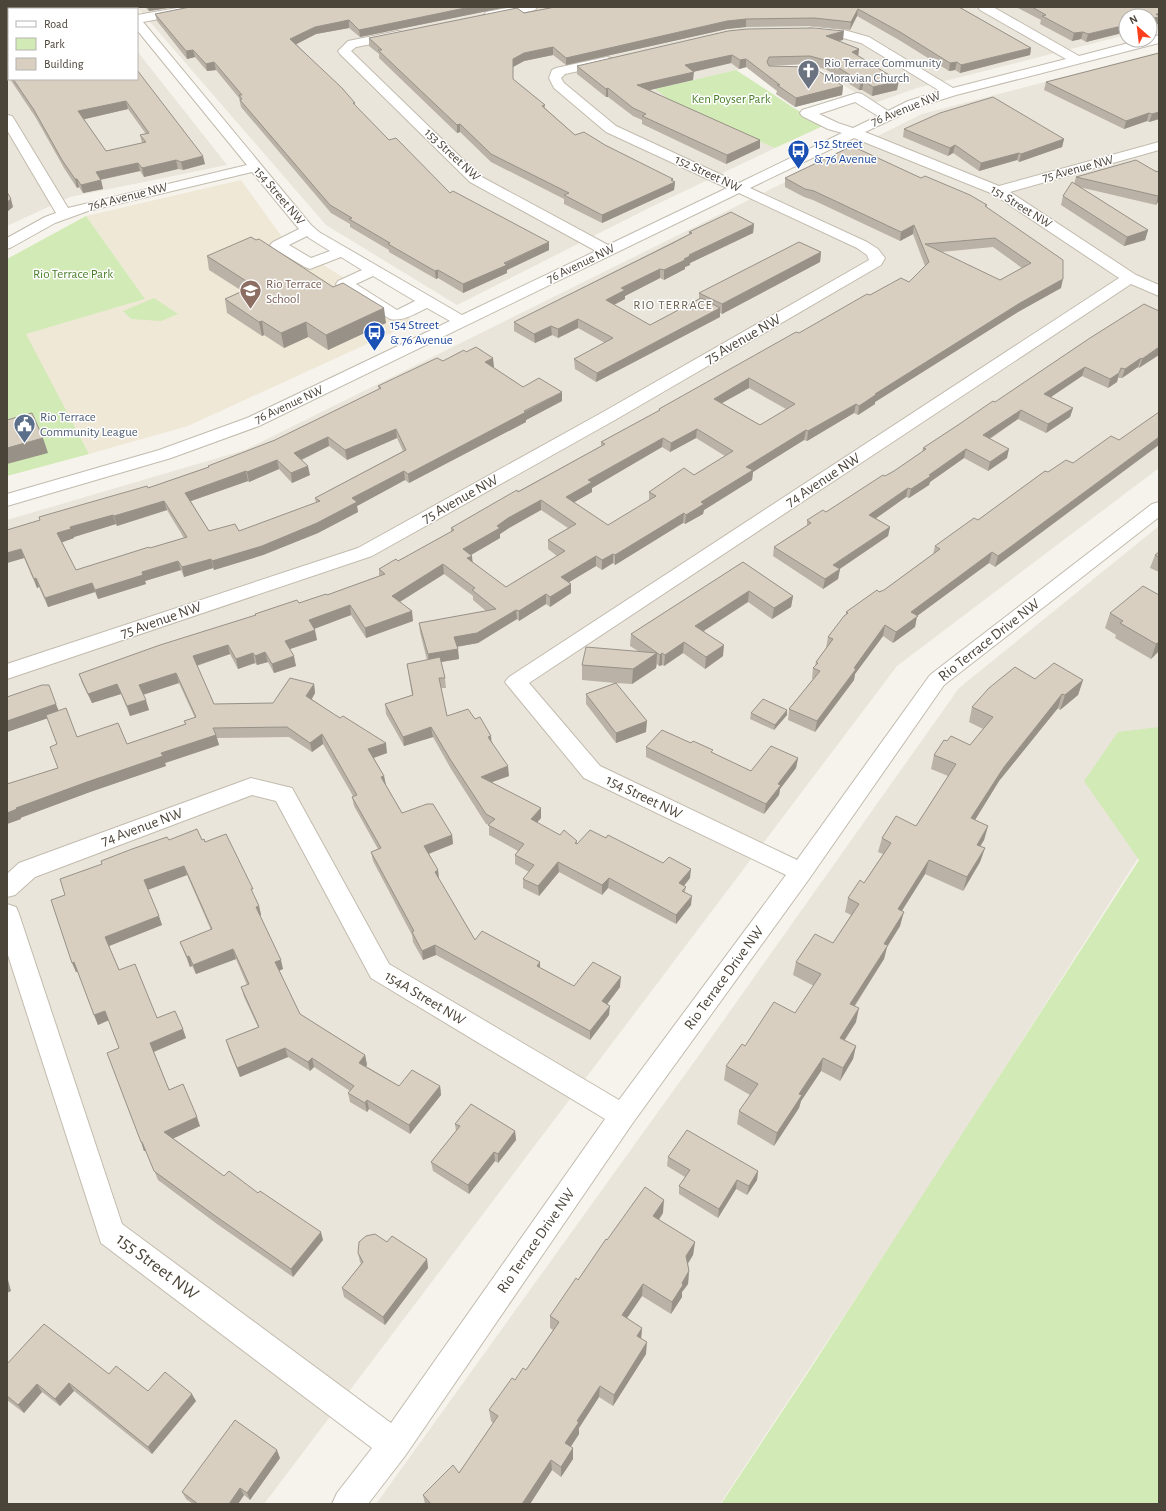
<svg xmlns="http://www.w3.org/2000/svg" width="1166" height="1511" font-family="'Alegreya Sans',sans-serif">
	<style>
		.residential { fill: #eae5da }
		.education { fill: #efe8d6 }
		.green { fill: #d2eab5 }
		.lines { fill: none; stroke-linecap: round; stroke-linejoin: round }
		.minor-casing { stroke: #c2bbae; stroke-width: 2 }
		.minor { fill: #fff; fill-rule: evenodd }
		.wall { fill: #bab2a6; fill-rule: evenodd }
		.shaded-wall { fill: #979187 }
		.building { fill: #d8cfc1; stroke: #979187; fill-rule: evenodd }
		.labels { text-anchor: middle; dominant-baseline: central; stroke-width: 3; stroke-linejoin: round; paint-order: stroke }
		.far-worship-label { font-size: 13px; fill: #5b616d; stroke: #fff; text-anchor: start }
		.far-park-label { font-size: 13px; fill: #4a7f2a; stroke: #fff }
		.far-street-label { font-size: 13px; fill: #4b4439; stroke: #fff }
		.far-transit-label { font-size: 13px; fill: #164399; stroke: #fff; text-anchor: start }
		.far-education-label { font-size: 13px; fill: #785e54; stroke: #fff; text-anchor: start }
		.far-neighbourhood-label { font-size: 13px; letter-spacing: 1px; fill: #6e6250; stroke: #fff }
		.far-service-label { font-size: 13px; fill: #4e5e75; stroke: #fff; text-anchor: start }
		.street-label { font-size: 15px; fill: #4b4439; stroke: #fff }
		.near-street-label { font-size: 18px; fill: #4b4439; stroke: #fff }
	</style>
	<rect width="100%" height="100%" fill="#f6f3ec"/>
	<g class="residential">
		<path d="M137 7H1144L1159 15V27L1150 30V16H1126V35L917 88 872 104 814 65 766 63 656 89 679 107 775 148 651 207 457 305 326 225Z"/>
		<path d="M7 20H9V79H137V51L227 165 70 197 7 226Z"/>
		<path d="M1159 52V468L897 666 264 1504H7V520L245 450 922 114Z"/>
		<path d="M1159 526V825L929 1187 720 1504H376L699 1055 959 688Z"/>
	</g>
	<path class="education" d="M241 180 285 241 415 322 188 426 89 454 25 334 145 299 86 216Z"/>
	<g class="green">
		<path d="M736 70 797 110 825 125 775 148 679 107 655 89Z"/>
		<path d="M86 216 145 299 26 334 89 454 7 476V259Z"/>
		<path d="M154 298 178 314 161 321 131 319 123 311Z"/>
		<path d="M1159 727V1504H721L809 1371 1139 860 1084 781 1118 732Z"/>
	</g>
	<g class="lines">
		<defs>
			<g id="minor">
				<path d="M118 7H131L132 9H119Z"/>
				<path d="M183 7H208L206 10 202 11 143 22 311 225 319 232 462 315 596 251 470 182 340 54 338 51 348 41 398 31 402 32 404 35 402 38 356 47 351 51 480 176 608 245 727 188 606 132 554 88 549 78 552 70 556 68 607 57 611 58 613 61 611 64 565 74 561 78 564 83 616 126 739 183 842 133 828 129 802 116 800 113 802 110 857 93 862 94 888 111 908 101 940 91 861 43 843 38 810 34 808 31 810 28 814 27 844 30 869 37 953 88 1066 59 980 10 978 7H993L1079 56 1140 40H1150V38L1159 35V43L956 95 918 107 865 132 999 186 1159 142V150L1010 192 1136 275 1159 285V296L1131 284 529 683 600 766 797 860 930 675 1152 504 1159 502V517L944 685 809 879 632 1124 405 1456 368 1504H332L337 1493 372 1448 101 1243 7 952V904L16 907 19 914 122 1224 391 1423 605 1119 371 978 276 801 252 795 35 877 15 895 7 897V874L19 863 251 778 292 788 389 964 619 1100 786 875 584 778 509 687 505 682 509 677 1119 278 993 194 854 138 750 188 867 242 878 249 885 258 881 265 615 420 372 556 7 679V664L358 548 603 412 869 260 867 255 857 248 739 193 259 426 171 458 7 506V494L159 450 247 418 450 321 427 308C416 313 403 322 390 319L338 287 336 284 338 281 362 270 341 257 315 267 310 269 305 267 273 248 270 245 273 242 299 229 252 172 88 211 55 223 12 247 7 249V238L45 217 56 213 7 130V115L12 116 14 119 68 208 247 165 137 30V15ZM855 102 878 116 853 128 838 123 819 114ZM307 236 309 238 330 251 311 258 289 245ZM373 276 415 301 397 310 356 284Z"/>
				<path d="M513 7H537L535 10 531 11 490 19 486 18 484 15 486 12Z"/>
			</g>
		</defs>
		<use href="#minor" class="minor-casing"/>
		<use href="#minor" class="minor"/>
	</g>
	<g class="wall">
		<path d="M145 7H174L149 11Z"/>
		<path d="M507 7 360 37 349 28 316 34 296 44 355 103V106L389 140 450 193 549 242V250L507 270V273L463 293 438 278 436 279 389 252V250L350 227V224L331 213 241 107 239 98 216 70 207 71 195 57 187 59 157 21 155 14Z"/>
		<path d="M959 7 1031 48 1030 55 960 73 955 70 949 71 899 40 857 16 850 30 813 26 746 27 727 29 566 65 553 55 524 61 513 67V79L545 105V108L575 135 605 145 675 182 674 190 602 223 564 204V199L491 162 460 132 457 133 379 58V54L369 46V38L524 13Z"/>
		<path d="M1016 7H1159L1158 24 1150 26V16H1126V32L1086 42 1081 39 1072 41 1040 24 1041 20Z"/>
		<path d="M7 37 9 38V78L7 75Z"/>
		<path d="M843 40 839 41 859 49 858 56 897 90 872 96 862 90H859L827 70 809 64 769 66 843 86 842 95 795 107 776 94 777 91 746 67 739 69 731 63 693 72V80L650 90 760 148 726 164 642 124V120L633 116 608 97H606L577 74V66Z"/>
		<path d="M1159 53V119L1149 122 1147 121 1124 129 1044 90 1046 82Z"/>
		<path d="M10 79H137L205 164 183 170 178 169 144 177 140 171 101 180 103 189 83 193 79 187 77 188 64 168 36 118ZM128 109 146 134 140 135 142 143 106 151 84 119Z"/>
		<path d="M904 129 1064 139 1062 147 1019 162 1017 160 979 171 953 153 948 156 903 137Z"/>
		<path d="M1155 171 1159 172V200L1156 205 1079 187 1148 230 1145 240 1124 246 1061 205 1063 196 1074 184 1076 177Z"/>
		<path d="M785 178H921L987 205 986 207 1061 288 1018 312 875 402V404L858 415 854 413 807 441 804 440 753 472 752 480 704 510 703 514 685 524 683 523 615 565 613 563 602 570 596 566 569 582 571 584V593L550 607 546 604 519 621 517 619 478 643 457 647 459 659 441 662 445 678 446 688H441L447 716 475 719 492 742 509 776 492 782 541 818 537 823 560 835 577 841V844L606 838 690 878 684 886 686 887 685 892 691 905 676 924 608 888 602 895 559 872 539 896 523 888V879L529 872 515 864V855L518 851 489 835V825L486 824 451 769 433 737 404 746 386 714 385 704 412 695 407 664 427 660 420 632 419 623 486 611 473 600V596L444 574 400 602 413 621 366 638 351 615 314 629 317 640 290 649 296 666 274 673 268 662 257 665 255 663 238 669 230 654 197 666 214 704 273 703 314 684 315 693 312 699 387 753 374 758 384 776 386 785 402 813 452 835 453 844 429 854 438 870 439 880 475 940 540 968 574 986 620 987 607 1004 609 1015 590 1040 436 955 423 960 413 942 412 935 373 861 371 852 378 849 354 806 352 797 353 796 323 744 312 752 289 737 217 738 219 745 165 763 166 766 90 792 20 818 21 819 7 824V784L58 768 57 744 48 718 7 732V697L59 711 77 737 127 744 185 724 184 721 195 718 179 683 143 695 149 710 130 716 121 694 92 703 82 683 79 674 256 615 255 614 299 603 327 595 379 576V569L398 561 451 532V528L601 446V442L658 411 659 409 870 295 909 282 925 266 913 234 900 241 813 200 804 197 785 187ZM993 247 1022 268 1000 280 941 252ZM749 388 786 409 760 425 722 403ZM696 438 725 456 694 475 649 492V501L608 525 574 502 592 492V488L662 447 670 452ZM541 510 568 528 548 540V549L557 556 506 587 472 562V556L471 555 500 538V534L509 528Z"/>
		<path d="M754 224 753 233 690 263V265L685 267V269L664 280 660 278 625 296V299L614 305 650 325 699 299V293L821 252 820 262 722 314 720 313V317L596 382 575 369 574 359 605 343 578 328 558 338 552 335 535 343 514 331V322L689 234V232Z"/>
		<path d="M207 256 386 323 328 350 308 337 284 348 264 335 262 336 227 313 225 299 242 291 209 270Z"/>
		<path d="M1159 311 1139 368 1138 367 1122 378H1118L1117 382 1108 388 1082 376 1051 397 1073 408 1070 417 1046 433 1018 419 990 439 1007 458 988 471 964 458 930 482 929 485 909 498 906 497 876 518 890 527 888 536 840 569 838 579 823 589 773 556 774 547 807 526V520L826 512 894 471 922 452 923 448 995 402Z"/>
		<path d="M443 361 494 367H493L523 387 562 401 526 420V422L409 483 405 480 357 506 358 512 318 533 263 555 214 570 213 568 184 577 181 570 145 581 146 584 98 599 95 592 48 607 39 587 37 588 24 558 7 563V530L148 488 208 467V466L275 440 379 389 378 386ZM397 438 403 451 315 498 316 503 239 531H209L191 501 248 481 249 482 279 469 292 483 310 475 302 460 329 446 347 460ZM167 510 184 538 76 570 62 542 74 538V537L116 524 117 526Z"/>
		<path d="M1045 471 995 567 989 563 917 616 915 627 893 643 883 636 855 674 854 680 815 732 788 720 789 709 813 679H812L813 668 815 666 816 662 826 648 828 637 846 615V612L879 592 884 590 933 554 935 546 978 520Z"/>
		<path d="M1159 552V572L1150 568 1155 555Z"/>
		<path d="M743 562 793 596 791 607 772 619 748 602 704 631 723 656 705 669 683 653 664 666 662 665 659 666 657 664 656 668 632 684 616 683 646 732 616 743 586 704V694L615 683 582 680V665L638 651 630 646 631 634Z"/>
		<path d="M1159 595V653L1158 652 1151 659 1115 638 1116 635 1105 628 1110 613Z"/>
		<path d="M1035 679 1083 680 1078 695 1060 710 1058 708 999 781 975 820 988 826 984 840 980 846 985 848 980 862 963 891 925 874 902 911 900 926 887 947 884 959 855 1006 856 1022 845 1040 856 1046 853 1059 840 1081 821 1071 801 1101 799 1108 774 1146 737 1124 739 1111 750 1095 724 1080 726 1066 745 1046 795 1013 814 986 793 975 796 962 833 943 851 915 845 912 848 898 864 883 883 854 878 852 882 838 916 826 948 776 931 769 934 755 947 741 970 745 983 729 969 722 972 707Z"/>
		<path d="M751 713 787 715 774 730 750 719Z"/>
		<path d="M691 743 751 771 798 758 796 768 780 789 779 795 764 814 646 757V747Z"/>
		<path d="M169 840H202L205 842 255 898 259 906 261 915 260 916 283 969 279 971 300 1014 365 1055 367 1065 366 1066 399 1086H440L441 1095 410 1134 369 1109 367 1112 350 1102 348 1093 350 1091 314 1067 310 1071 288 1057 240 1077 229 1050 226 1040 258 1027 244 997 241 987 247 985 236 959 196 974 192 966 190 967 180 942 211 930 187 875 148 890 162 925 109 946 119 970 157 1018 186 1038 154 1052 169 1090 200 1126 173 1138 224 1176 323 1240 293 1277 217 1224 158 1180 146 1151H144L119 1048 109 1020 98 1025 78 972H76L65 895 102 865Z"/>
		<path d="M455 1124 515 1131 516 1140 498 1163 495 1161 469 1194 433 1171 431 1162 456 1131Z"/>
		<path d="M668 1157 758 1171 757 1180 747 1195 736 1189 718 1218 679 1194V1186L685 1177 667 1166Z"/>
		<path d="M663 1213 659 1220 695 1242 693 1255 688 1264 689 1271 688 1284 682 1292V1297L671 1314 642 1296 627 1318 642 1328 641 1338 646 1354 613 1406 599 1397 579 1428V1434L571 1446 573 1459 561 1477 552 1470 530 1504H425L423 1495 459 1473 493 1423 491 1421 489 1410 515 1380 526 1370 553 1330 550 1328V1316L578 1280 607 1240Z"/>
		<path d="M387 1242 427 1259 428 1268 385 1325 344 1297 342 1288 361 1264 360 1262 358 1253Z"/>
		<path d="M7 1364 109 1374 148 1391 196 1401 152 1454 74 1391 60 1406 42 1392 24 1413 7 1400Z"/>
		<path d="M280 1458 250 1500 244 1495 238 1504H193L186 1499 182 1492Z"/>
	</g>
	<g class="shaded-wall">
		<path d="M148 7H174L149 11Z"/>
		<path d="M470 7H507L360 37 359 30Z"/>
		<path d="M858 9 857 16 850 30 851 22Z"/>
		<path d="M1156 14H1159V21L1158 24 1150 26V19Z"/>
		<path d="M746 19V27L727 29 566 65V58L727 21Z"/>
		<path d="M349 20V28L316 34 291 47 290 39 315 27Z"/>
		<path d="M1126 25V32L1086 42 1088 34Z"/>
		<path d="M844 31 843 40 825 44 826 36Z"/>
		<path d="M1083 32 1081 39 1072 41 1074 33Z"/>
		<path d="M553 47V55L524 61 513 67V87V59L524 53Z"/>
		<path d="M1031 48 1030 55 960 73 961 65Z"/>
		<path d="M859 49 858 57 852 52Z"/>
		<path d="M193 50 195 57 187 59 186 51Z"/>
		<path d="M732 55 731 63 684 74 685 65Z"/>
		<path d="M746 59V67L739 69 740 60Z"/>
		<path d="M214 62 216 70 207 71 206 64Z"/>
		<path d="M957 62 955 70 949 71 950 63Z"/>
		<path d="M694 72 693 80 637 93V85Z"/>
		<path d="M864 81 862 90H859L861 82Z"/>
		<path d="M899 81 897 90 872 96 873 87Z"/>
		<path d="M843 86 842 95 795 107 796 98Z"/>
		<path d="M608 88V97H606V89Z"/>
		<path d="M126 101 128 109 81 120 78 111Z"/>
		<path d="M1159 112V119L1149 122 1152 114Z"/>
		<path d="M1149 113 1147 121 1124 129 1126 121Z"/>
		<path d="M460 124V132L457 133V125Z"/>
		<path d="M1064 139 1062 147 1019 162 1021 154Z"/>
		<path d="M760 140V148L726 164 727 155Z"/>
		<path d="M955 145 953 153 948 156 950 148Z"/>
		<path d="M1019 153 1017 160 979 171 981 163Z"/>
		<path d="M203 156 205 164 183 170 181 162Z"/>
		<path d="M176 160 178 169 144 177 142 168Z"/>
		<path d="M138 163 140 171 98 180 96 172Z"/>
		<path d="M75 179H77L79 187 77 188Z"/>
		<path d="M673 179V183L675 182 674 190 602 223V215Z"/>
		<path d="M101 180 103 189 83 193 81 185Z"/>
		<path d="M1159 195V200L1156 205 1158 196Z"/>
		<path d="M11 199 13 207 7 212V202Z"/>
		<path d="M754 224 753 233 690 263V265L685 267V269L664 280V270L684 259 689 255Z"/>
		<path d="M914 225 913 234 900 241 901 232Z"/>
		<path d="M1148 230 1145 240 1124 246 1127 237Z"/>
		<path d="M549 242V250L507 270V273L463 293V284Z"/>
		<path d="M821 252 820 262 722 314V304Z"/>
		<path d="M660 269V278L625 296V299L606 309V300L621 288Z"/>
		<path d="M438 270V278L436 279 435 271Z"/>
		<path d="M1063 279 1061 288 1018 312 875 402V404L858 415 859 406 875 394 1020 303Z"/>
		<path d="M384 308 386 323 328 350 326 335Z"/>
		<path d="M720 308V317L596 382 597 373Z"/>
		<path d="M578 319V328L558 338V329Z"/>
		<path d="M262 321 264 335 262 336 259 322Z"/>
		<path d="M306 322 308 337 284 348 281 333Z"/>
		<path d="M551 326 552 335 535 343 534 334Z"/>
		<path d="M1159 347V355L1139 368 1142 359Z"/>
		<path d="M493 358 494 367 486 371 485 362Z"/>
		<path d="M1141 358 1138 367 1122 378 1125 369Z"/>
		<path d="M1085 367 1082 376 1042 403 1044 394Z"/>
		<path d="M1119 373 1117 382 1108 388 1110 379Z"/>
		<path d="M749 378V388L713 408 714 399Z"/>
		<path d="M562 392V401L526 420V422L409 483 408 474Z"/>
		<path d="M856 404 854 413 807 441 808 431Z"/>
		<path d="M1073 408 1070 417 1046 433 1048 424Z"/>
		<path d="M1021 410 1018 419 981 444 983 435Z"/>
		<path d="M396 429 397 438 347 460 345 450Z"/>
		<path d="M697 429 696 438 670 452 671 443Z"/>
		<path d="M806 430 804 440 753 472 752 480 704 510 703 514 685 524 686 515 701 502 746 467Z"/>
		<path d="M328 437 329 446 296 462 294 453Z"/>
		<path d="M1159 437V445L995 567 998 556Z"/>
		<path d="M43 438 48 453 7 464V448Z"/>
		<path d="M663 438 662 447 592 488V492L566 507V497L588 480Z"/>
		<path d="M966 449 964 458 930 482 929 485 909 498 911 489 929 475Z"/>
		<path d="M1009 449 1007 458 988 471 990 462Z"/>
		<path d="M277 460 279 469 249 482 247 472Z"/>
		<path d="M308 466 310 475 292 483 291 473Z"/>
		<path d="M246 471 248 481 188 502 185 493Z"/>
		<path d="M404 471 405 480 357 506 358 512 318 533 263 555 214 570 212 561 352 498Z"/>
		<path d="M908 488 906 497 868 524 869 515Z"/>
		<path d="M541 500V510L509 528 500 534V538L464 559 463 549 508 518Z"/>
		<path d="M164 501 167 510 117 526 114 516Z"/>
		<path d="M684 513 683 523 615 565V555Z"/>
		<path d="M113 515 116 524 74 537V538L60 543 57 533 70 527Z"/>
		<path d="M890 527 888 536 832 574 833 565Z"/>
		<path d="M21 549 24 558 7 563V553Z"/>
		<path d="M992 552 989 563 917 616 915 627 893 643 896 632 911 612Z"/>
		<path d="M613 554V563L602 570V560Z"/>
		<path d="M472 556 473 565 467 558Z"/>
		<path d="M596 556V566L561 587V577Z"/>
		<path d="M211 559 213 568 184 577 182 567Z"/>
		<path d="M178 561 181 570 145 581 146 584 98 599 95 590 142 572Z"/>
		<path d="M443 564 444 574 393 606 392 596Z"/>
		<path d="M840 569 838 579 823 589 825 579Z"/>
		<path d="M36 578 39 587 37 588 34 579Z"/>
		<path d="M92 583 95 592 48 607 45 598Z"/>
		<path d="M571 584V593L550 607V597Z"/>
		<path d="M749 591 748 602 694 637 695 626Z"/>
		<path d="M546 594V604L519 621V611Z"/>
		<path d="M793 596 791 607 772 619 774 608Z"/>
		<path d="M350 605 351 615 311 630 309 620Z"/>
		<path d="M516 610 517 619 478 643 455 647 454 637Z"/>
		<path d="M412 611 413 621 366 638 365 628Z"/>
		<path d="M885 625 883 636 855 674 854 680 815 732 817 721 854 668Z"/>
		<path d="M315 630 317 640 287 650 285 641Z"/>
		<path d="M684 642 683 653 664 666 665 655Z"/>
		<path d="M1159 642V650L1158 652 1151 659 1156 644Z"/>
		<path d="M228 645 230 654 195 666 193 656Z"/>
		<path d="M724 645 723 656 705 669 706 657Z"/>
		<path d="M458 649 459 659 429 664 428 654Z"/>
		<path d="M265 652 268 662 257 665 255 656Z"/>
		<path d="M253 653 255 663 238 669 236 659Z"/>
		<path d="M657 653 656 668 632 684 633 669Z"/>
		<path d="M662 653V665L659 666 660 655Z"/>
		<path d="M294 656 296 666 274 673 272 664Z"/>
		<path d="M176 673 179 683 142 695 139 685Z"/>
		<path d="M1083 680 1078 695 1060 710 1065 695Z"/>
		<path d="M117 684 121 694 92 703 88 694Z"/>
		<path d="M314 684 315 693 308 705 306 696Z"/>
		<path d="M1062 694 1058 708 999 781 967 833 971 818 1004 767Z"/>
		<path d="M146 700 149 710 130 716 127 706Z"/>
		<path d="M56 704 60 714 7 732V721Z"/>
		<path d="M787 710V715L774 730 775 725Z"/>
		<path d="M647 721 646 732 616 743V733Z"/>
		<path d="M431 727 433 737 404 746 403 737Z"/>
		<path d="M322 734 323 744 312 752 310 743Z"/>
		<path d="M216 735 219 745 165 763 166 766 90 792 20 818 16 808 161 753Z"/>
		<path d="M491 736 492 746 488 737Z"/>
		<path d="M386 743 387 753 370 759 368 749Z"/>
		<path d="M798 758 796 768 780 789 779 795 764 814 766 804 778 784Z"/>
		<path d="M508 766 509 776 481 786V777Z"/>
		<path d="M384 776 386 786 381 777Z"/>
		<path d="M541 808V818L531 829V819Z"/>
		<path d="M17 809 21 819 7 824V813Z"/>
		<path d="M988 826 984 840 973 859 977 845Z"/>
		<path d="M452 835 453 844 425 855 424 846Z"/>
		<path d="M985 848 980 862 963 891 967 877Z"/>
		<path d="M929 860 925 874 894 923 898 909Z"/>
		<path d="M558 862 559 872 539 896 538 886Z"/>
		<path d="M184 866 187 875 147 890 144 880Z"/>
		<path d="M691 869 690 878 678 893 679 883Z"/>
		<path d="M438 870 439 880 435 872Z"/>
		<path d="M609 878 608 888 602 895V885Z"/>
		<path d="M692 896 691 905 676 924V915Z"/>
		<path d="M259 906 261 915 258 916 256 907Z"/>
		<path d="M904 912 900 926 887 947 884 959 847 1017 850 1004 884 944Z"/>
		<path d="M159 916 162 925 109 946 105 937Z"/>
		<path d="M435 945 436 955 423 960 422 951Z"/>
		<path d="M233 949 236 959 196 974 193 965Z"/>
		<path d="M189 956 192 966 190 967 187 957Z"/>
		<path d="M281 960 283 969 278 971 275 962Z"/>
		<path d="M74 962 78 972H76L72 963Z"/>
		<path d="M540 962V972L537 966Z"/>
		<path d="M621 977 620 987 602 1011V1001Z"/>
		<path d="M610 1006 609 1015 590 1040V1031Z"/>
		<path d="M859 1008 856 1022 837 1051 840 1038Z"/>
		<path d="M105 1011 109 1020 98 1025 94 1015Z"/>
		<path d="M183 1029 186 1038 153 1052 150 1043Z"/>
		<path d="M856 1046 853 1059 840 1081 843 1068Z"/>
		<path d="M285 1048 288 1057 240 1077 237 1068Z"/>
		<path d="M365 1055 367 1065 361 1072 359 1063Z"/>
		<path d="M312 1058 314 1067 310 1071 308 1062Z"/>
		<path d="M823 1058 821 1071 801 1101 799 1108 774 1146 777 1133 799 1094Z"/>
		<path d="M440 1086 441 1095 410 1134 409 1125Z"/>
		<path d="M367 1100 369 1109 367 1112 365 1103Z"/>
		<path d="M197 1117 200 1126 168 1141 164 1132Z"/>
		<path d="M515 1131 516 1140 498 1163V1154Z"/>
		<path d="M141 1142H142L146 1150 144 1151Z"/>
		<path d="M494 1152 495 1161 469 1194 468 1185Z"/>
		<path d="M758 1171 757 1180 747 1195 749 1186Z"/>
		<path d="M737 1180 736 1189 718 1218 719 1209Z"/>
		<path d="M664 1200 663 1213 652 1229 653 1216Z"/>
		<path d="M321 1232 323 1240 293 1277 291 1269Z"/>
		<path d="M695 1242 693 1255 684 1269 686 1256Z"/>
		<path d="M427 1259 428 1268 385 1325 383 1317Z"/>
		<path d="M689 1271 688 1284 682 1292V1297L671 1314 672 1302 682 1283Z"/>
		<path d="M7 1276 11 1291 7 1293Z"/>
		<path d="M643 1284 642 1296 621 1327 622 1315Z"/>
		<path d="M642 1328 641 1340 637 1336Z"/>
		<path d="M647 1342 646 1354 613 1406 614 1395Z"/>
		<path d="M69 1383 74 1391 60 1406 55 1399Z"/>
		<path d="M37 1384 42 1392 24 1413 18 1405Z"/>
		<path d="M600 1386 599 1397 579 1428V1434L566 1454 565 1443 577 1421Z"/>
		<path d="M192 1394 196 1401 152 1454 148 1447Z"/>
		<path d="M573 1448V1459L561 1477V1467Z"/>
		<path d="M277 1450 280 1458 250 1500 247 1493Z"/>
		<path d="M551 1460 552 1470 530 1504H522Z"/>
		<path d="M240 1488 244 1495 238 1504H229Z"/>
	</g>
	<g class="building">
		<path d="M58 7H79L82 9H50Z"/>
		<path d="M190 7H470L359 30 349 20 315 27 290 39 342 88 355 103H353L389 140 396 138 450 193 453 191 549 242 504 263 507 265 463 284 438 270 435 271 388 244 390 243 349 219 352 218 330 205 240 100 242 99 239 95H242L214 62 206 64 193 50 186 51 155 14Z"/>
		<path d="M555 7H959L1031 48 961 65 957 62 950 63 900 32 858 9 851 22 814 18 746 19 727 21 566 58 553 47 524 53 513 59V79L545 105 542 106 575 135 584 132 605 145 673 179 671 180 675 182 602 215 564 195 569 193 491 154 460 124 457 125 378 50H382L369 38 517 8 524 13Z"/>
		<path d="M1032 7H1159V14H1156L1159 16V17L1150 19V16H1126V25L1088 34 1083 32 1074 33 1042 16 1046 15Z"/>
		<path d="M814 28 844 31 826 36 859 49 852 52 899 81 873 87 864 81 861 82 828 61 810 56 769 57 767 62 769 66 809 67 817 70 843 86 796 98 777 85H780L746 59 740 60 732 55 685 65 694 72 637 85 760 140 727 155 642 116 646 114 633 108 608 88 606 89 577 66 728 31 747 29Z"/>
		<path d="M7 37 9 38V73L7 70Z"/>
		<path d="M1159 53V112L1152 114 1149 113 1126 121 1046 82Z"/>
		<path d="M137 70 203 156 181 162 176 160 142 168 138 163 96 172 101 180 81 185 77 179H75L62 160 34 110 13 79H137ZM126 101 149 133 140 135 146 142 106 151 78 111Z"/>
		<path d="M993 97 1064 139 1021 154 1019 153 981 163 955 145 950 148 904 129 940 113Z"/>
		<path d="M852 146 921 178 925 176 970 195 987 205 985 206 1063 260V279L1020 303 875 394H877L859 406 856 404 808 431 806 430 746 467 753 470 701 502 704 504 686 515 684 513 615 555 613 554 602 560 596 556 561 577 571 584 550 597 546 594 519 611 516 610 477 633 454 637 458 649 428 654 419 623 496 609 472 590 475 588 443 564 392 596 412 611 365 628 350 605 309 620 315 630 285 641 294 656 272 664 265 652 255 656 253 653 236 659 228 645 193 656 214 704 273 703 290 678 314 684 306 696 340 718 343 716 386 743 368 749 384 776 381 777 402 813 427 804H433L452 835 424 846 438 870 435 872 475 940 482 931 540 962 537 966 574 986 593 962 621 977 602 1001 610 1006 590 1031 435 945 422 951 412 932 414 931 371 852 381 848 352 797 357 795 322 734 310 743 287 727 213 728 216 735 161 753 163 756 87 782 16 808 17 809 7 813V784L58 768 50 747 57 744 46 715 66 708 77 737 118 723 127 744 186 724 184 721 196 717 176 673 139 685 146 700 127 706 117 684 88 694 79 674 160 645 256 615 255 614 297 600 299 603 326 594 327 595 385 574 379 569 396 559 398 561 454 530 451 528 496 502 517 490 518 492 605 444 601 442 660 410 659 409 796 332 799 333 867 294 870 295 901 278 909 282 929 262 914 225 901 232 814 191 805 189 785 178ZM995 238 1031 263 1000 280 925 244ZM749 378 795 404 760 425 714 399ZM697 429 733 451 694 475 684 468 649 492 656 496 608 525 566 497 592 482 588 480 663 438 671 443ZM541 500 576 524 548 540 565 551 506 587 467 558 472 556 463 549 500 528 497 526 508 518Z"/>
		<path d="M1136 160 1155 171 1159 172V195L1158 196 1076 177Z"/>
		<path d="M1072 182 1148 230 1127 237 1063 196Z"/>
		<path d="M7 192 11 199 7 202Z"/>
		<path d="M731 212 754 224 689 255 690 256 684 259 685 260 664 270 660 269 621 288 625 290 606 300 650 325 701 298 720 308 597 373 574 359 613 338 578 319 558 329 551 326 534 334 514 322 673 243 692 233 689 232Z"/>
		<path d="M251 237 256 240 259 239 333 287 343 283 384 308 326 335 306 322 281 333 262 321 259 322 225 299 254 286 207 256Z"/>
		<path d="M799 242 821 252 722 304 699 293Z"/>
		<path d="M1144 304 1159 311V347L1142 359 1141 358 1125 369 1121 368 1119 373 1110 379 1085 367 1044 394 1073 408 1048 424 1021 410 983 435 1009 449 990 462 966 449 929 475 931 476 911 489 908 488 869 515 890 527 833 565 840 569 825 579 774 547 811 523 807 520 823 510 826 512 883 475 885 476 894 471 926 449 923 448 958 425 993 401 995 402 1090 338Z"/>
		<path d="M476 347 493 358 485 362 523 387 539 378 562 392 524 411 526 412 408 474 404 471 352 498 357 502 317 523 262 546 212 561 211 559 182 567 178 561 142 572 143 575 95 590 92 583 45 598 36 578 34 579 21 549 7 553V530L40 520 39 517 147 486 148 488 209 467 208 466 275 440 381 388 378 386 437 358 443 361 464 350 466 352ZM396 429 406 450 315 498 320 501 239 531 235 524 209 531 185 493 246 471 247 472 277 460 291 473 308 466 294 453 328 437 345 450ZM164 501 187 537 150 548 149 547 76 570 57 533 71 529 70 527 113 515 114 516Z"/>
		<path d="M1159 412V437L998 556 992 552 911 612 918 616 896 632 885 625 854 668 856 669 817 721 789 709 820 671 813 668 818 663 816 662 833 639 828 637 844 616 848 613 846 612 877 590 879 592 884 590 940 549 935 546 974 518 978 520 1045 471 1048 472 1066 460 1073 463 1111 436 1119 440Z"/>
		<path d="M32 413 43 438 7 448V420Z"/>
		<path d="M1159 552V557L1155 555Z"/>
		<path d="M743 562 793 596 774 608 749 591 695 626 724 645 706 657 684 642 665 655 662 653 660 655 631 634Z"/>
		<path d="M1143 586 1159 595V642L1156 644 1120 623 1123 621 1110 613Z"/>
		<path d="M586 647 657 653 633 669 582 665Z"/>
		<path d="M440 657 445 678H439L447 716 468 709 475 719 480 717 491 736 488 737 508 766 481 777 541 808 531 819 560 835 564 830 577 841 575 843 577 844 590 830 606 838 608 835 663 863 669 857 691 869 679 883 686 887 682 891 692 896 676 915 609 878 602 885 558 862 538 886 523 879 534 865 515 855 524 844 488 825 495 819 486 814 450 759 431 727 403 737 385 704 413 695 407 664Z"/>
		<path d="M1054 663 1083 680 1065 695 1062 694 1004 767 971 818 988 826 977 845 985 848 967 877 929 860 898 909 904 912 884 944 888 945 850 1004 859 1008 840 1038 856 1046 843 1068 823 1058 799 1094 802 1095 777 1133 739 1111 758 1084 726 1066 742 1044 745 1046 774 1002 795 1013 821 974 796 962 815 934 833 943 859 904 848 898 860 880 864 883 891 843 882 838 896 816 916 826 956 764 934 755 944 740 947 741 951 736 970 745 993 717 972 707 989 688 1015 667 1035 679Z"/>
		<path d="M616 683 647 721 616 733 586 694Z"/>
		<path d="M42 685H49L56 704 7 721V697Z"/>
		<path d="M763 699 787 710 775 725 751 713Z"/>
		<path d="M662 730 691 743 693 741 713 750 711 752 751 771 771 746 798 758 778 784 781 785 766 804 646 747Z"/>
		<path d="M197 829 202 840 204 839 205 842 226 834 253 889H251L259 906 256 907 281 960 275 962 300 1014 365 1055 359 1063 399 1086 412 1070 440 1086 409 1125 367 1100 365 1103 348 1093 354 1086 312 1058 308 1062 285 1048 237 1068 226 1040 259 1027 241 987 249 984 233 949 193 965 189 956 187 957 180 942 212 929 184 866 144 880 159 916 105 937 119 970 135 964 157 1018 175 1011 183 1029 150 1043 169 1090 183 1084 197 1117 164 1132 224 1176 229 1171 258 1193 260 1191 321 1232 291 1269 214 1215 154 1171 142 1142H141L107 1053 119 1048 105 1011 94 1015 74 962 72 963 51 900 65 895 60 879 102 864 101 861 132 849 167 837 169 840Z"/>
		<path d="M471 1104 515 1131 498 1154 494 1152 468 1185 431 1162 460 1126 455 1124Z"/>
		<path d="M687 1130 758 1171 749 1186 737 1180 719 1209 679 1186 690 1170 668 1157Z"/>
		<path d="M645 1187 664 1200 653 1216 695 1242 686 1256 689 1271 682 1283 683 1285 672 1302 643 1284 622 1315 642 1328 637 1336 647 1342 614 1395 600 1386 577 1421 579 1422 565 1443 573 1448 561 1467 551 1460 522 1504H431L423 1495 453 1465 459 1473 498 1416 489 1410 512 1378 515 1380 523 1368 526 1370 559 1322 550 1316 576 1278 578 1280 606 1239 607 1240Z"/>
		<path d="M375 1234 387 1242 392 1236 427 1259 383 1317 342 1288 363 1262 358 1253 359 1242 366 1236Z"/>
		<path d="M44 1324 109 1374 116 1366 148 1391 165 1372 192 1394 148 1447 69 1383 55 1399 37 1384 18 1405 7 1396V1364Z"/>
		<path d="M235 1420 277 1450 247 1493 240 1488 229 1504H198L182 1492Z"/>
	</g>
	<defs>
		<symbol id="church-pin" viewBox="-11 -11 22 30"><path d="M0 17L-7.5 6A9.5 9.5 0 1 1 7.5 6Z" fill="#6b7280" stroke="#fff"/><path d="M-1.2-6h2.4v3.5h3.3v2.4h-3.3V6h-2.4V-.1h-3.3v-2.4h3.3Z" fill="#fff"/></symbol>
		<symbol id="bus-pin" viewBox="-11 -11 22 30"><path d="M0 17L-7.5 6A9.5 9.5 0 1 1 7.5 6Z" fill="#1a4fb4" stroke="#fff"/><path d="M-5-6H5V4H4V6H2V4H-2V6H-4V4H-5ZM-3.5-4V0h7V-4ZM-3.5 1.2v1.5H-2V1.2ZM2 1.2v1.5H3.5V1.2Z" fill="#fff"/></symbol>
		<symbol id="school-pin" viewBox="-11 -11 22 30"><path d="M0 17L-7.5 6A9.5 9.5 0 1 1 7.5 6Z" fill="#8d6e63" stroke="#fff"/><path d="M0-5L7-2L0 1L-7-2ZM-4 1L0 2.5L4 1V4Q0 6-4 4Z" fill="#fff"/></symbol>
		<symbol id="civic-pin" viewBox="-11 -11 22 30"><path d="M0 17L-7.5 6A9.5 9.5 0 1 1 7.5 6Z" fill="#5c6f8a" stroke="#fff"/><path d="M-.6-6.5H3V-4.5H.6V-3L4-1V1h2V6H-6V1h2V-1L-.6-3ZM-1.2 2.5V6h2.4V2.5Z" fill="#fff"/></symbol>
	</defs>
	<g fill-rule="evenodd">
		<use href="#church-pin" x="796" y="58" width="25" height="34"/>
		<use href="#bus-pin" x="786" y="138" width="25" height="34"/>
		<use href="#school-pin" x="238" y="278" width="25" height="34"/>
		<use href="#bus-pin" x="362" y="320" width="25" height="34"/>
		<use href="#civic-pin" x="12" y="412" width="25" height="34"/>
	</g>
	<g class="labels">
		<g class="far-worship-label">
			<text x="824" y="63">Rio Terrace Community<tspan x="824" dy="15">Moravian Church</tspan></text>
		</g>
		<g class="far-park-label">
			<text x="731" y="99">Ken Poyser Park</text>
			<text x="73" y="274">Rio Terrace Park</text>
		</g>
		<g class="far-street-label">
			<text transform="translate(906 109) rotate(-22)">76 Avenue NW</text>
			<text transform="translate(452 155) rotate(43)">153 Street NW</text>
			<text transform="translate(1078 169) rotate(-15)">75 Avenue NW</text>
			<text transform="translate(708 174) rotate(25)">152 Street NW</text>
			<text transform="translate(279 196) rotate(50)">154 Street NW</text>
			<text transform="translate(128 197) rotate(-14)">76A Avenue NW</text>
			<text transform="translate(1021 207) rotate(32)">151 Street NW</text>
			<text transform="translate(581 264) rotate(-26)">76 Avenue NW</text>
			<text transform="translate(289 405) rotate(-25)">76 Avenue NW</text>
		</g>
		<g class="far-transit-label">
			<text x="814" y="144">152 Street<tspan x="814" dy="15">&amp; 76 Avenue</tspan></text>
			<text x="390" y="325">154 Street<tspan x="390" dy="15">&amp; 76 Avenue</tspan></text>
		</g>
		<g class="far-education-label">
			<text x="266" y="284">Rio Terrace<tspan x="266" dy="15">School</tspan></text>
		</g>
		<g class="far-neighbourhood-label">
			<text x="673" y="305">RIO TERRACE</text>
		</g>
		<g class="far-service-label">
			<text x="40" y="417">Rio Terrace<tspan x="40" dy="15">Community League</tspan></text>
		</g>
		<g class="street-label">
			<text transform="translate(743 339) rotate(-30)">75 Avenue NW</text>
			<text transform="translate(823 480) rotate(-33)">74 Avenue NW</text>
			<text transform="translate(460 499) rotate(-29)">75 Avenue NW</text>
			<text transform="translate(161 620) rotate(-19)">75 Avenue NW</text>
			<text transform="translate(989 640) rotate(-38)">Rio Terrace Drive NW</text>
			<text transform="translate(644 797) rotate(26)">154 Street NW</text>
			<text transform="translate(142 827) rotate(-20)">74 Avenue NW</text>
			<text transform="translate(724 978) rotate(-54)">Rio Terrace Drive NW</text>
			<text transform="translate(425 998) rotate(31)">154A Street NW</text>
			<text transform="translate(536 1241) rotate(-55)">Rio Terrace Drive NW</text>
		</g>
		<g class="near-street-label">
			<text transform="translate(157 1267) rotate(37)">155 Street NW</text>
		</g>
	</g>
	<rect width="1166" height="1511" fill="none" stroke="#4b4439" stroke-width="16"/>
	<rect x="8" y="8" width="130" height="72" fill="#ffffff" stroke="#b7b4b0"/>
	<rect x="16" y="21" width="20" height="6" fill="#ffffff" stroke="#b7b4b0"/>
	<text x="44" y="28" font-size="12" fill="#4b4439">Road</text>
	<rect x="16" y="38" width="20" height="12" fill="#d2eab5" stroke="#b7b4b0"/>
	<text x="44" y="48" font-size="12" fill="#4b4439">Park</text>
	<rect x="16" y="58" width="20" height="12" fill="#d8cfc1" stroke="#b7b4b0"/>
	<text x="44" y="68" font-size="12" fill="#4b4439">Building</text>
	<g transform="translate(1138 28) rotate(332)"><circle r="19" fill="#ffffff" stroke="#b7b4b0"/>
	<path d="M0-3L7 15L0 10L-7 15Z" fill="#fc3f1d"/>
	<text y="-6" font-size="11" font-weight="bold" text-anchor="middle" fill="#4b4439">N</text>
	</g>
</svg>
